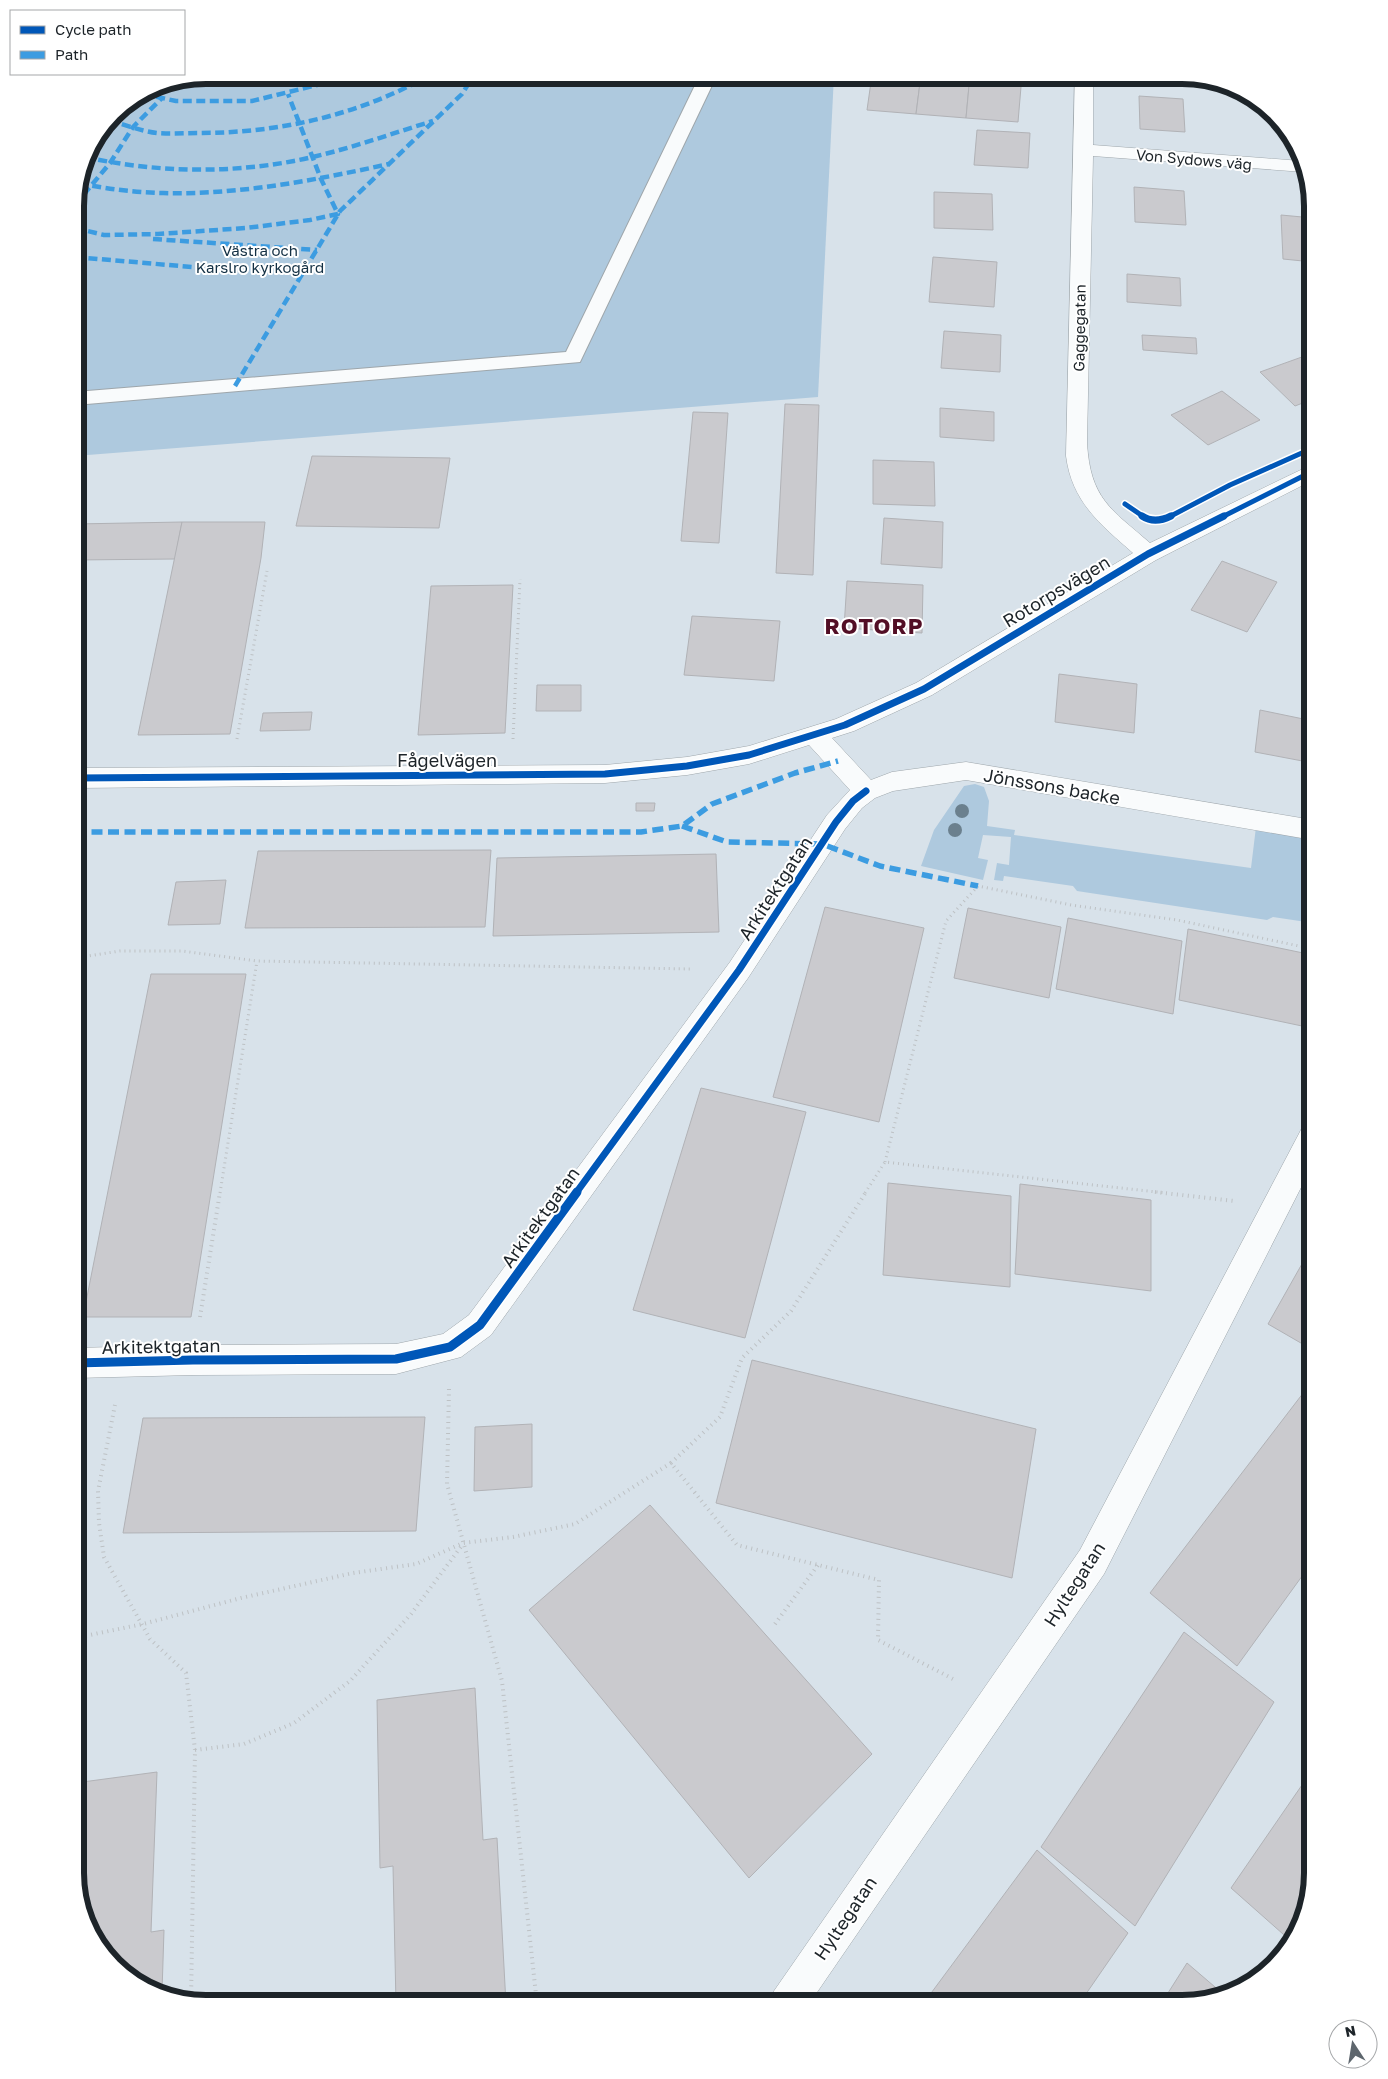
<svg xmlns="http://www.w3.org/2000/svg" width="1388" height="2079" font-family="'Golos Text',sans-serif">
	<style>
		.green { fill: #aec9de }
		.building { fill: #cacace; stroke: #b1b2b6 }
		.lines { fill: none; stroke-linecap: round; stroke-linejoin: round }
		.service-casing { stroke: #9ea6ab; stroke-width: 2 }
		.minor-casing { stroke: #9ea6ab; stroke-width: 1 }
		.path-far1 { stroke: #bdc1c4; stroke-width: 3; stroke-dasharray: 1 4; stroke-linecap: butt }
		.path { stroke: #bdc1c4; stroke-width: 4; stroke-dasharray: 1 4.5; stroke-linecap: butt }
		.service { fill: #f9fbfc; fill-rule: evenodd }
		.minor { fill: #f9fbfc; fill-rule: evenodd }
		.quiet-far1 { stroke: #3c9ce1; stroke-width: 4.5; stroke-dasharray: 9 4.5; stroke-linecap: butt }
		.quiet { stroke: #3c9ce1; stroke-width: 5.5; stroke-dasharray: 11 5.5; stroke-linecap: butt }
		.cycleway-far2-casing { stroke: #fff; stroke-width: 8 }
		.cycleway-far1-casing { stroke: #fff; stroke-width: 10 }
		.cycleway-casing { stroke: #fff; stroke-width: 12 }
		.cycleway-far2 { stroke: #0057b8; stroke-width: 5 }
		.cycleway-far1 { stroke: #0057b8; stroke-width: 7 }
		.cycleway { stroke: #0057b8; stroke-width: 9 }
		.tree { fill: #6b808e }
		.labels { text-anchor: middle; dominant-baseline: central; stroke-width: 4; stroke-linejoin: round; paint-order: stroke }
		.far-street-label { font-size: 15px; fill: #1d2429; stroke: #fff }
		.far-park-label { font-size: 15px; fill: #122f43; stroke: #fff }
		.street-label { font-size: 18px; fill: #1d2429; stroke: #fff }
		.district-label { font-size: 22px; font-weight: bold; letter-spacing: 1px; fill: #520e25; stroke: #fff }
		.rim { fill: none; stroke: #1d2429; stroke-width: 6 }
	</style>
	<rect width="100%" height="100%" fill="#d8e2ea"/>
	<g class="green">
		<path d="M206 75H834L818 397 75 456V198L85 155 114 113 156 85Z"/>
		<path d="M975 784 984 787 989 801 987 826 1015 830 1014 835 1251 868 1256 827 1313 838V923L1273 917 1267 920 1077 891 1073 886 1004 876 1003 881 994 880 997 863 1009 865 1011 837 983 835 978 858 988 860 983 880 921 866 934 830 964 786Z"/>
	</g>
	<g class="building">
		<path d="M872 75H921L916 114 867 110Z"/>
		<path d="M921 75H970L966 118 916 114Z"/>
		<path d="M970 75H1022L1018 122 966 118Z"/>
		<path d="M1139 96 1183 99 1185 132 1140 129Z"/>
		<path d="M977 130 1030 133 1028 168 974 165Z"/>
		<path d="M1134 187 1184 191 1186 225 1135 222Z"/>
		<path d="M934 192 992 194 993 230 934 228Z"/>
		<path d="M1281 215 1313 218V262L1283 259Z"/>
		<path d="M933 257 997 262 994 307 929 302Z"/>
		<path d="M1127 274 1180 278 1181 306 1127 302Z"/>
		<path d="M944 331 1001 335 1000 372 941 368Z"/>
		<path d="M1142 335 1196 338 1197 354 1143 350Z"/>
		<path d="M1313 353V399L1295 406 1260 372Z"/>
		<path d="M1222 391 1260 420 1208 445 1171 415Z"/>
		<path d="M785 404 819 405 813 575 776 573Z"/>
		<path d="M940 408 994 412V441L940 437Z"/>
		<path d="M693 412 728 413 719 543 681 541Z"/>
		<path d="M312 456 450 458 439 528 296 526Z"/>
		<path d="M873 460 934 462 935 506 873 504Z"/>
		<path d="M884 518 943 522 942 568 881 564Z"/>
		<path d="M182 522 175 559 75 560V524Z"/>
		<path d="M182 522H265L261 558 230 734 138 735Z"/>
		<path d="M1222 561 1277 582 1247 632 1191 610Z"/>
		<path d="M847 581 923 585 922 633 844 628Z"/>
		<path d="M513 585 505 733 418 735 431 586Z"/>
		<path d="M692 616 780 621 774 681 684 675Z"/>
		<path d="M1059 674 1137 684 1134 733 1055 722Z"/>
		<path d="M537 685H581V711H536Z"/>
		<path d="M1260 710 1313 721V763L1255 752Z"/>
		<path d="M312 712 310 730 260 731 263 713Z"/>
		<path d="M636 803H655L654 811H636Z"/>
		<path d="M491 850 485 927 245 928 258 851Z"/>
		<path d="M716 854 719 932 493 936 497 858Z"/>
		<path d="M226 880 220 924 168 925 176 882Z"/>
		<path d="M825 907 924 928 879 1122 773 1097Z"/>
		<path d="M968 908 1061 927 1049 998 954 978Z"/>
		<path d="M1068 918 1182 941 1173 1014 1056 989Z"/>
		<path d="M1188 929 1308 954 1302 1026 1179 1000Z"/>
		<path d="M151 974H246L191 1317H83Z"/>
		<path d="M701 1088 806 1112 745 1338 633 1310Z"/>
		<path d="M888 1183 1011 1196 1010 1287 883 1275Z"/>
		<path d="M1020 1184 1151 1200V1291L1015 1274Z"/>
		<path d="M1307 1255 1313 1259V1350L1268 1324Z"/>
		<path d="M752 1360 1036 1429 1012 1578 716 1503Z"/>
		<path d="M1307 1388 1313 1393V1561L1237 1666 1150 1593Z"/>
		<path d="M425 1417 416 1531 123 1533 143 1418Z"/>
		<path d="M532 1424V1487L474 1491 475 1427Z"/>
		<path d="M650 1505 872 1754 749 1878 529 1610Z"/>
		<path d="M1184 1632 1274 1702 1135 1926 1041 1847Z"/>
		<path d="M475 1688 483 1840 497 1838 506 2004H396L393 1866 380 1868 377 1700Z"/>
		<path d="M1313 1769V1873L1295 1939 1292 1942 1231 1888Z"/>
		<path d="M157 1772 151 1932 164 1930 162 1992 133 1982 92 1938 75 1873V1783Z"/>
		<path d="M1037 1850 1128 1933 1079 2004H923Z"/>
		<path d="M1187 1963 1222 1993 1182 2004H1161Z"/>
	</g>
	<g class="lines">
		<defs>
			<path id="service" d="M700 75H717L580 362 75 405V392L566 352Z"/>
			<g id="minor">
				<path d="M1075 75H1093V145L1301 161 1304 172 1093 156 1087 442C1090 499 1111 509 1150 543L1313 464V480L1156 560 932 695 854 731 832 738 871 780 892 772 966 762 1313 820V840L966 780 893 791 875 798 862 808 845 829 748 978 491 1335 461 1357 396 1374 193 1375 75 1378V1348L193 1345 396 1344 443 1334 469 1315 730 962 827 815 850 790 809 745 749 764 687 775 605 783 75 788V768L605 765 687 757 749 746 836 719 916 683 1133 553C1100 524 1072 502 1066 456Z"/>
				<path d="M1313 1123V1164L1104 1574 809 2004H768L774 1991 1080 1550 1303 1126Z"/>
			</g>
		</defs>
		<use href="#service" class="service-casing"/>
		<use href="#minor" class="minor-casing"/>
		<g class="path-far1">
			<path d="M237 739 267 571"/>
			<path d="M513 739 520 579"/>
			<path d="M75 958 120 951H182L257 961 691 969"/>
			<path d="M885 1162 946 921 978 886 1071 905 1177 920 1313 949"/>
			<path d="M220 1193 257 961"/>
			<path d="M865 1193 885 1162 1166 1193"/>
		</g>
		<g class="path">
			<path d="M1155 1192 1234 1201"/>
			<path d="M200 1317 220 1192"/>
			<path d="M449 1389 447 1484 502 1681 537 2004"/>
			<path d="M115 1405 98 1491 99 1523 104 1557 150 1639 186 1673 195 1750 191 2002"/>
			<path d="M671 1463 720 1417 742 1358 791 1311 866 1192"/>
			<path d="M775 1624 818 1565"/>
			<path d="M75 1638 143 1624 241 1598 353 1573 416 1564 463 1543 513 1537 575 1524 671 1463 737 1545 879 1580 878 1640 955 1680"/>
			<path d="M195 1750 244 1744 294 1723 350 1681 411 1614 463 1544"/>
		</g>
		<use href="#service" class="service"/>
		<use href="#minor" class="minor"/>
		<g class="quiet-far1">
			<path d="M143 94 176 101H252L358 75"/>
			<path d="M109 120C125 125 141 131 157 133 171 134 185 133 199 133 280 133 359 115 430 75"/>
			<path d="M85 157C153 172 225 174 294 161 341 152 387 135 433 121"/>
			<path d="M79 183C182 206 288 186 389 164"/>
			<path d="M75 205 110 163 133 127 162 98"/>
			<path d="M75 228 104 235 158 234 246 228 310 220 338 214 321 179 288 94"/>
			<path d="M153 239 317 250"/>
			<path d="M75 257 204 268"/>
			<path d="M235 386 340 211 462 94 474 75"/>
		</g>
		<g class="quiet">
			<path d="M682 826 727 842 822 844 880 866 978 886"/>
			<path d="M75 832H641L682 826 712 804 795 773 838 761"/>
		</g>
		<defs>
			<g id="cycleway-far2">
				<path d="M1125 504 1144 517"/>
				<path d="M1169 517 1230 485 1313 448"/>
				<path d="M1222 517 1313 471"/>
			</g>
			<g id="cycleway-far1">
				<path d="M1142 516C1151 522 1161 521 1171 516"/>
				<path d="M75 778 605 774 687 766 749 755 845 725 924 689 1148 554 1224 516"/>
				<path d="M576 1193 739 970 836 822 853 801 866 791"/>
			</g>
			<path id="cycleway" d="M75 1363 193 1360 396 1359 450 1347 480 1325 577 1192"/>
		</defs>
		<use href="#cycleway-far2" class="cycleway-far2-casing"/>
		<use href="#cycleway-far1" class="cycleway-far1-casing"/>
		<use href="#cycleway" class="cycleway-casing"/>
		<use href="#cycleway-far2" class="cycleway-far2"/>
		<use href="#cycleway-far1" class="cycleway-far1"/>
		<use href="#cycleway" class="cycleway"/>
	</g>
	<g class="tree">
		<circle cx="962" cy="811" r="7"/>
		<circle cx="955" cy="830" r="7"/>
	</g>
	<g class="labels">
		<g class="far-street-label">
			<text transform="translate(1194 159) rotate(5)">Von Sydows väg</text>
			<text transform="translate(1079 328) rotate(-89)">Gaggegatan</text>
		</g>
		<g class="far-park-label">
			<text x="260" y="250">Västra och<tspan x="260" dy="17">Karslro kyrkogård</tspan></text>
		</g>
		<g class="street-label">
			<text transform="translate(1056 591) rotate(-31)">Rotorpsvägen</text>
			<text x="447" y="760">Fågelvägen</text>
			<text transform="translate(1052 786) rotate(10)">Jönssons backe</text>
			<text transform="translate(775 888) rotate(-57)">Arkitektgatan</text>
			<text transform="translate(540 1217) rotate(-54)">Arkitektgatan</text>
			<text transform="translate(161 1346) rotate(-1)">Arkitektgatan</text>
			<text transform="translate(1074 1584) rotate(-57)">Hyltegatan</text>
			<text transform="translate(845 1918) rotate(-56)">Hyltegatan</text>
		</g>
		<g class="district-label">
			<text x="874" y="625">ROTORP</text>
		</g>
	</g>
	<path d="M0 0H1388V2079H0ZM206 84H1182A122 122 0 0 1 1304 206V1873A122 122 0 0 1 1182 1995H206A122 122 0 0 1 84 1873V206A122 122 0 0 1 206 84Z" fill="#fff" fill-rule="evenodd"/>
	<path class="rim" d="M206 84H1182A122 122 0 0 1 1304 206V1873A122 122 0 0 1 1182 1995H206A122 122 0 0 1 84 1873V206A122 122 0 0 1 206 84Z"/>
	<rect x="10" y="10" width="175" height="65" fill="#ffffff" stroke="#a5a7a9"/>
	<rect x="20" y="26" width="25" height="8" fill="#0057b8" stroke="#a5a7a9"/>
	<text x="55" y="35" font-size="15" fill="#1d2429">Cycle path</text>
	<rect x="20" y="51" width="25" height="8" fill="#3c9ce1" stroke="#a5a7a9"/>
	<text x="55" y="60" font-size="15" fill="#1d2429">Path</text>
	<g transform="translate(1353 2044) rotate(348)"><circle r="24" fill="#ffffff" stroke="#a5a7a9"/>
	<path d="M0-4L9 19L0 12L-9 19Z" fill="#5e666d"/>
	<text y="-8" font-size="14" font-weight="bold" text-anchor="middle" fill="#1d2429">N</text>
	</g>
</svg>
